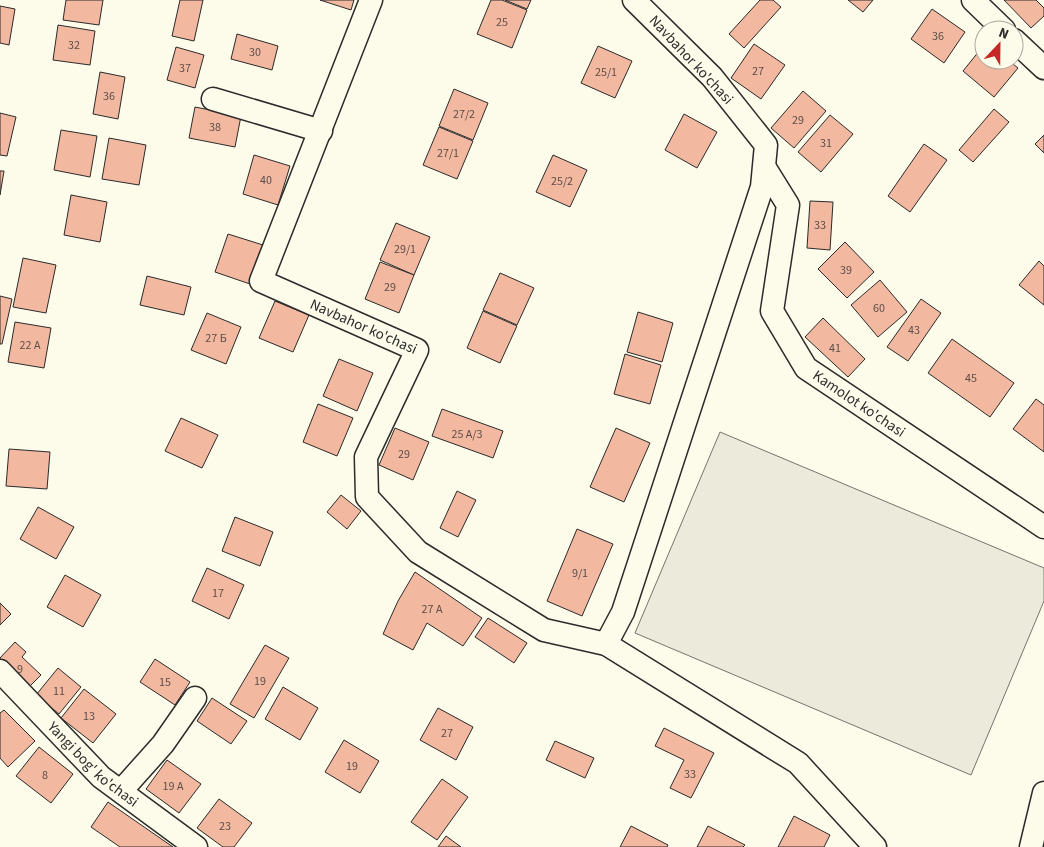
<svg xmlns="http://www.w3.org/2000/svg" width="1044" height="847" font-family="'Source Sans 3',sans-serif">
	<style>
		.grass { fill: #ecebdb; stroke: #74746e }
		.building { fill: #f2b8a0; stroke: #2b2b2b }
		.lines { fill: none; stroke-linecap: round; stroke-linejoin: round }
		.street-casing { stroke: #2b2b2b; stroke-width: 25 }
		.street { stroke: #fdfbea; stroke-width: 22 }
		.labels { text-anchor: middle; dominant-baseline: central; stroke-width: 4; stroke-linejoin: round; paint-order: stroke }
		.number-label { font-size: 12px; fill: #5d4e48 }
		.street-label { font-size: 15px; fill: #2b2b2b; stroke: #fdfbea }
	</style>
	<rect width="100%" height="100%" fill="#fdfbea"/>
	<path class="grass" d="M720 432 1044 568V601L971 775 635 633Z"/>
	<g class="building">
		<path d="M66 0H103L99 25 63 20Z"/>
		<path d="M180 0H203L194 41 172 36Z"/>
		<path d="M320 0H354L351 10Z"/>
		<path d="M491 0H502L527 10 512 48 477 34Z"/>
		<path d="M505 0H531L527 9Z"/>
		<path d="M760 0H773L781 7 744 48 729 34Z"/>
		<path d="M848 0H873L863 12Z"/>
		<path d="M1004 0H1036L1044 8V16L1031 28Z"/>
		<path d="M0 6 15 9 9 45 0 43Z"/>
		<path d="M932 9 965 32 944 63 911 39Z"/>
		<path d="M58 25 95 31 90 65 53 60Z"/>
		<path d="M237 34 278 46 272 70 231 59Z"/>
		<path d="M754 44 785 65 761 99 731 78Z"/>
		<path d="M984 45V60H1008L1018 68 994 97 963 71Z"/>
		<path d="M598 46 632 61 615 98 581 83Z"/>
		<path d="M176 47 204 55 195 88 167 80Z"/>
		<path d="M100 72 125 77 118 119 93 114Z"/>
		<path d="M454 89 488 103 473 140 439 126Z"/>
		<path d="M803 91 826 111 794 148 771 128Z"/>
		<path d="M195 107 241 116 235 147 189 138Z"/>
		<path d="M994 109 1009 122 973 162 959 150Z"/>
		<path d="M0 113 16 117 7 156 0 155Z"/>
		<path d="M684 114 717 132 697 168 665 150Z"/>
		<path d="M830 115 853 134 821 172 798 152Z"/>
		<path d="M439 127 473 141 457 179 423 165Z"/>
		<path d="M61 130 97 136 90 177 54 170Z"/>
		<path d="M1044 135V153L1035 144Z"/>
		<path d="M109 138 146 145 139 185 102 179Z"/>
		<path d="M924 144 947 160 910 212 888 196Z"/>
		<path d="M254 155 290 166 278 205 243 194Z"/>
		<path d="M553 155 587 170 570 207 536 192Z"/>
		<path d="M0 171H4L0 195Z"/>
		<path d="M71 195 107 202 100 242 64 235Z"/>
		<path d="M810 201 833 202 830 250 807 248Z"/>
		<path d="M396 223 430 237 414 275 380 260Z"/>
		<path d="M228 234 263 245 250 284 215 272Z"/>
		<path d="M845 242 874 272 847 298 818 269Z"/>
		<path d="M23 258 56 265 46 313 13 307Z"/>
		<path d="M1039 261 1044 266V305L1019 285Z"/>
		<path d="M380 262 414 275 399 313 365 299Z"/>
		<path d="M500 273 534 288 517 325 483 310Z"/>
		<path d="M147 276 191 287 184 315 140 305Z"/>
		<path d="M880 280 907 312 878 337 851 305Z"/>
		<path d="M0 296 12 299 2 344H0Z"/>
		<path d="M921 299 941 313 908 361 887 347Z"/>
		<path d="M275 301 309 315 293 352 259 338Z"/>
		<path d="M483 311 517 326 500 363 467 348Z"/>
		<path d="M638 312 673 323 662 362 627 352Z"/>
		<path d="M207 313 241 327 226 364 191 350Z"/>
		<path d="M823 318 865 359 848 377 805 337Z"/>
		<path d="M15 322 51 328 44 368 8 362Z"/>
		<path d="M952 339 1014 383 990 417 928 373Z"/>
		<path d="M625 354 661 365 650 404 614 394Z"/>
		<path d="M339 359 373 373 357 411 323 396Z"/>
		<path d="M1036 399 1044 405V452L1013 429Z"/>
		<path d="M318 404 353 418 337 456 303 442Z"/>
		<path d="M442 409 503 431 493 458 432 436Z"/>
		<path d="M181 418 218 435 202 468 165 451Z"/>
		<path d="M395 428 429 442 413 480 379 465Z"/>
		<path d="M616 428 650 443 624 502 590 487Z"/>
		<path d="M9 449 50 452 47 489 6 486Z"/>
		<path d="M457 491 476 500 458 537 440 528Z"/>
		<path d="M341 495 361 511 347 529 327 512Z"/>
		<path d="M38 507 74 527 56 559 20 539Z"/>
		<path d="M235 517 273 532 260 566 222 551Z"/>
		<path d="M577 529 613 544 582 616 547 601Z"/>
		<path d="M207 568 244 585 229 619 192 601Z"/>
		<path d="M415 572 482 618 463 646 427 623 413 650 383 634 398 601Z"/>
		<path d="M65 575 101 595 83 627 47 607Z"/>
		<path d="M0 603 11 614 0 625Z"/>
		<path d="M488 618 527 643 514 663 475 637Z"/>
		<path d="M15 642 26 652 22 657 41 675 28 688 0 663V658Z"/>
		<path d="M265 645 289 658 254 718 230 704Z"/>
		<path d="M155 659 190 682 175 705 140 682Z"/>
		<path d="M58 668 81 687 59 714 36 695Z"/>
		<path d="M283 687 318 708 300 740 265 719Z"/>
		<path d="M84 689 116 714 93 743 61 718Z"/>
		<path d="M212 698 247 721 231 744 197 721Z"/>
		<path d="M438 708 473 727 456 760 420 740Z"/>
		<path d="M4 710 35 741 8 767 0 758V713Z"/>
		<path d="M664 728 714 753 691 798 670 788 684 760 655 746Z"/>
		<path d="M344 740 379 761 360 793 325 772Z"/>
		<path d="M555 741 594 758 585 778 546 760Z"/>
		<path d="M39 747 73 774 51 803 16 776Z"/>
		<path d="M167 760 201 784 179 813 146 789Z"/>
		<path d="M442 779 468 797 437 840 411 822Z"/>
		<path d="M219 799 252 823 234 847H223L197 828Z"/>
		<path d="M108 802 173 847H120L91 827Z"/>
		<path d="M794 816 830 835 824 847H778Z"/>
		<path d="M631 826 668 845 667 847H620Z"/>
		<path d="M708 826 745 845 743 847H697Z"/>
		<path d="M446 836 461 847H438Z"/>
	</g>
	<g class="lines">
		<defs>
			<g id="street">
				<path id="s1" d="M371 0 261 281 417 350 366 457 367 497 418 552 544 630 606 644 798 763 875 847"/>
				<path d="M973 0 1004 30"/>
				<path d="M1014 40 1044 68"/>
				<path d="M213 99 321 131"/>
				<path id="s2" d="M765 168 788 205 772 311 806 368 1044 527"/>
				<path d="M606 644 623 612 762 187 766 145 712 77 634 0"/>
				<path id="s3" d="M0 671 101 777 196 847"/>
				<path d="M121 791 163 744 195 698"/>
				<path d="M1031 847 1044 793"/>
			</g>
		</defs>
		<use href="#street" class="street-casing"/>
		<use href="#street" class="street"/>
	</g>
	<g class="labels">
		<g class="number-label">
			<text x="502" y="22">25</text>
			<text x="938" y="36">36</text>
			<text x="74" y="45">32</text>
			<text x="255" y="52">30</text>
			<text x="185" y="68">37</text>
			<text x="758" y="71">27</text>
			<text x="606" y="72">25/1</text>
			<text x="109" y="96">36</text>
			<text x="464" y="114">27/2</text>
			<text x="798" y="120">29</text>
			<text x="215" y="127">38</text>
			<text x="826" y="143">31</text>
			<text x="448" y="153">27/1</text>
			<text x="266" y="180">40</text>
			<text x="562" y="181">25/2</text>
			<text x="820" y="225">33</text>
			<text x="405" y="249">29/1</text>
			<text x="846" y="270">39</text>
			<text x="390" y="287">29</text>
			<text x="879" y="308">60</text>
			<text x="914" y="330">43</text>
			<text x="216" y="338">27 Б</text>
			<text x="30" y="345">22 А</text>
			<text x="835" y="348">41</text>
			<text x="971" y="378">45</text>
			<text x="467" y="434">25 А/3</text>
			<text x="404" y="454">29</text>
			<text x="580" y="573">9/1</text>
			<text x="218" y="593">17</text>
			<text x="432" y="609">27 А</text>
			<text x="20" y="669">9</text>
			<text x="260" y="681">19</text>
			<text x="165" y="682">15</text>
			<text x="59" y="691">11</text>
			<text x="89" y="716">13</text>
			<text x="447" y="733">27</text>
			<text x="352" y="766">19</text>
			<text x="690" y="774">33</text>
			<text x="45" y="775">8</text>
			<text x="173" y="786">19 А</text>
			<text x="225" y="826">23</text>
		</g>
		<g class="street-label">
			<text transform="translate(691 60) rotate(47)">Navbahor ko'chasi</text>
			<text stroke="none"><textPath href="#s1" startOffset="414">Navbahor ko'chasi</textPath></text>
			<text stroke="none"><textPath href="#s2" startOffset="281">Kamolot ko'chasi</textPath></text>
			<text stroke="none"><textPath href="#s3" startOffset="132">Yangi bog' ko'chasi</textPath></text>
		</g>
	</g>
	<g transform="translate(999 45) rotate(22)"><circle r="24" fill="#fdfbea" stroke="#a9a89e"/>
	<path d="M0-4L9 19L0 12L-9 19Z" fill="#c62828"/>
	<text y="-8" font-size="14" font-weight="bold" text-anchor="middle" fill="#2b2b2b">N</text>
	</g>
</svg>
